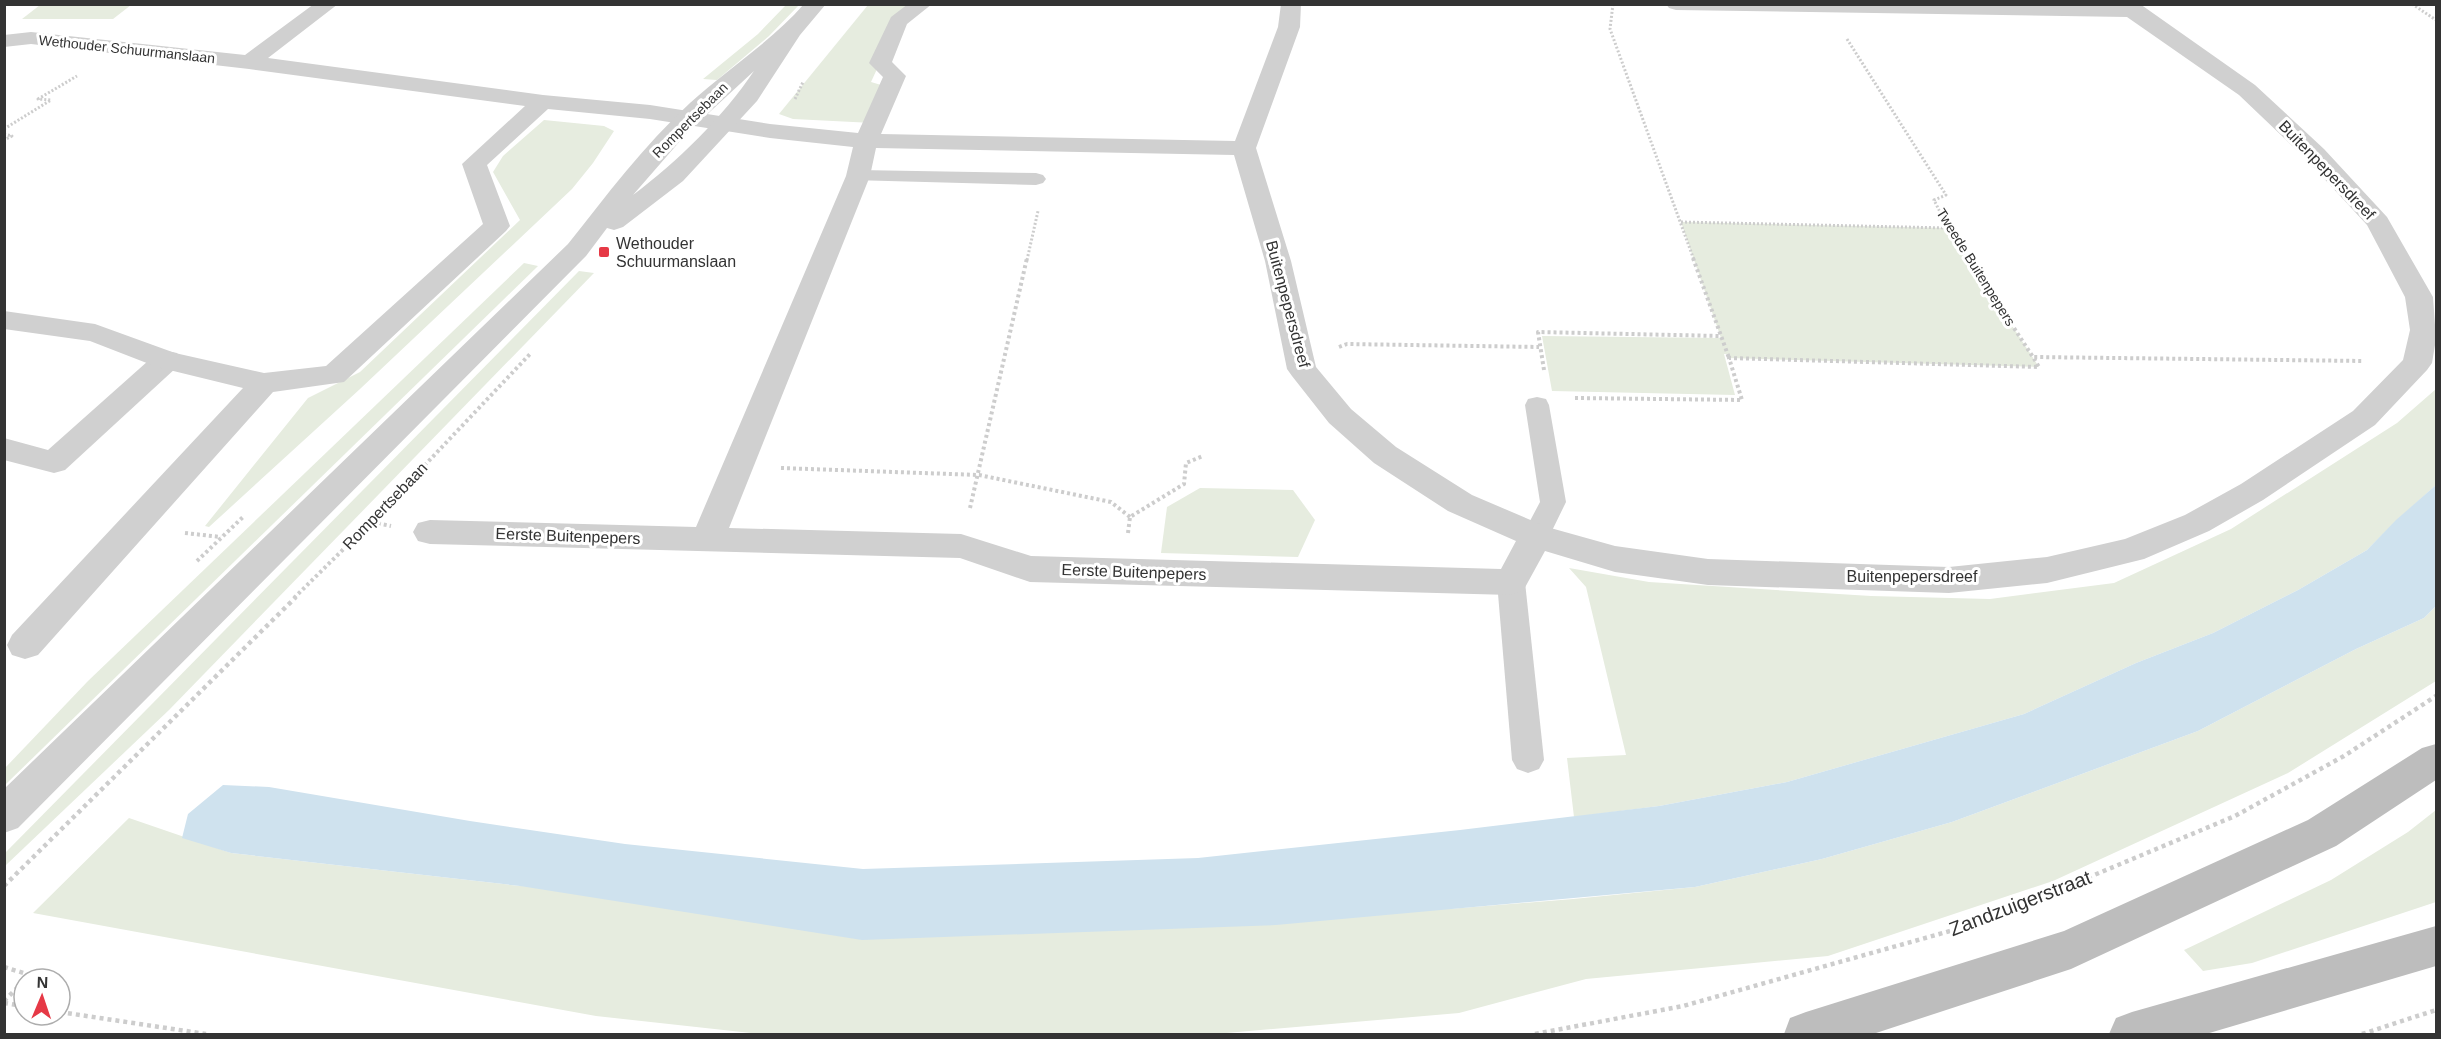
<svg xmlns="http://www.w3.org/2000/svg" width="2441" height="1039" font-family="Helvetica,sans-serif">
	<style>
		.green { fill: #e6ecdf }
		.water { fill: #cfe2ee }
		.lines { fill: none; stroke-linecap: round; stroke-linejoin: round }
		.path-far2 { stroke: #cdcdcd; stroke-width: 3; stroke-dasharray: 2 2; stroke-linecap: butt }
		.path-far1 { stroke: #cdcdcd; stroke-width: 4; stroke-dasharray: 3 3; stroke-linecap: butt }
		.path { stroke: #cdcdcd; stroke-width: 4.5; stroke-dasharray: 4 4; stroke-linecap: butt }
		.service { fill: #d0d0d0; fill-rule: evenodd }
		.pedestrian { fill: #d0d0d0; fill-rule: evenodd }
		.minor { fill: #d0d0d0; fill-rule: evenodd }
		.tertiary { fill: #d0d0d0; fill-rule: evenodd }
		.secondary { fill: #bdbdbd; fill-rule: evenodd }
		.poi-dot { fill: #e63946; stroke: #fff; stroke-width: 2 }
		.labels { text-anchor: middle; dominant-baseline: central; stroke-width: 6; stroke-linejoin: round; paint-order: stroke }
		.far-street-label { font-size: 14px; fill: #333; stroke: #fff }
		.street-label { font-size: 16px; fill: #333; stroke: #fff }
		.poi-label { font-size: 16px; fill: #333; stroke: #fff; text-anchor: start }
		.near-street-label { font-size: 20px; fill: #333; stroke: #fff }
	</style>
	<rect width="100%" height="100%" fill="#fff"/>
	<g class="green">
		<path d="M40 5V4L131 5 113 19H22Z"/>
		<path d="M786 5H799L769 36 717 80 703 79 758 34Z"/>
		<path d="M868 5H918L905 8 871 82 888 87 873 123 793 119 779 114Z"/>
		<path d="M544 120 604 126 614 131 593 163 572 189 360 389 209 527 205 526 308 398 360 372 520 220 493 172 503 156Z"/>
		<path d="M1681 222 1948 228 2039 367 1729 358 1727 354H1724L1735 395 1552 391 1542 336 1721 338Z"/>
		<path d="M524 263 538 266 5 785V768L88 681Z"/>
		<path d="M579 271 594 273 169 710 5 866V853Z"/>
		<path d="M2436 389V485L2397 520 2367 550 2298 590 2213 633 2136 663 2024 714 1787 782 1659 806 1574 817 1567 758 1626 755 1586 587 1569 568 1649 582 1871 596 1990 599 2114 583 2231 529 2397 423Z"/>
		<path d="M1200 488 1293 490 1315 520 1298 557 1161 553 1167 507Z"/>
		<path d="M2436 606V681L2288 773 2053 881 1828 956 1586 979 1459 1013 1215 1034H760L596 1016 33 913 129 818 231 853 520 886 1449 909 1573 899 1695 887 1822 859 1952 822 2198 731 2356 649 2424 618Z"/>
		<path d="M2436 810V902L2252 963 2203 971 2184 950 2331 880 2408 832Z"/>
	</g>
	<path class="water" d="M2436 485V606L2424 618 2356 649 2198 731 1952 822 1822 859 1695 887 1276 925 862 940 520 886 231 853 182 838 188 814 223 785 269 787 470 821 625 844 863 869 1198 858 1460 830 1659 806 1787 782 2024 714 2136 663 2213 633 2298 590 2367 550 2396 520Z"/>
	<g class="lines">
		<g class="path-far2">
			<path d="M1613 4 1610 29 1694 260"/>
			<path d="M2412 4 2436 20"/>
			<path d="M1847 39 1946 195 1934 200 1948 228 1969 260"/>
			<path d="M795 99 803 82"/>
			<path d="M4 129 51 100 38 99 77 76"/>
			<path d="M4 134 12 136 4 140"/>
			<path d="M1681 222 1948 228"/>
			<path d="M1027 260 1038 211"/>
		</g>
		<g class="path-far1">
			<path d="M1693 258 1729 358"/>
			<path d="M1968 258 2033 357"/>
			<path d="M1339 347 1347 344 1539 347"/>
			<path d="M1544 370 1538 332 1720 336"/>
			<path d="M1575 398 1742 400 1729 358 2039 367 2033 357 2364 361"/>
			<path d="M781 468 979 475 1111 502 1130 517"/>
			<path d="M970 508 1027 258"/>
			<path d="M372 522 391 526"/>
			<path d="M185 533 221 537"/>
			<path d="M1128 533 1130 517 1184 484 1186 463 1203 456"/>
			<path d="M197 561 243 517"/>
			<path d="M294 598 371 522 531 353"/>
		</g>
		<g class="path">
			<path d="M4 886 296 597"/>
			<path d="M4 967 30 975 26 979"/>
			<path d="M4 1001 24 981"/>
			<path d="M4 1003 24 1006"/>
			<path d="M60 1012 206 1034"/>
			<path d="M1535 1034 1683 1006 1982 922 2235 816 2344 756 2436 696"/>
			<path d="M2362 1034 2436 1010"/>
		</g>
		<g class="service">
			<path d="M858 170 1036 173 1043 175 1046 179 1043 183 1036 185 851 180 848 176 851 172Z"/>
			<path d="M1537 397 1546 399 1549 405 1566 502 1546 543 1536 546 1526 543 1522 536 1540 502 1525 405 1528 399Z"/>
			<path d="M1511 571 1521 574 1525 582 1544 760 1539 769 1528 773 1517 769 1512 760 1497 582 1501 574Z"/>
		</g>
		<path class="pedestrian" d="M167 351 177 353 182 360 177 367 65 470 54 473 4 460V438L48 450 157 353Z"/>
		<path class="minor" d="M314 4H338L268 58 543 95 650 105 770 124 858 133 883 77 869 63 891 17 908 4H932L907 24 892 62 906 76 881 134 1235 141 1278 27 1281 4H1301L1300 27 1256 148 1291 261 1316 367 1351 409 1396 447 1472 495 1547 527 1615 546 1708 559 1949 567 2047 557 2125 539 2185 515 2241 484 2353 411 2403 360 2410 330 2405 297 2367 225 2306 159 2239 95 2127 17 1676 10 1669 8 1666 4H2140L2255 85 2324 149 2387 217 2433 297 2436 339 2432 363 2427 370 2375 425 2263 500 2209 531 2144 559 2047 583 1949 593 1708 585 1615 572 1545 551 1523 591 1511 595 1030 582 960 558 430 544 418 541 413 532 418 523 430 520 696 527 846 176 853 147 770 138 650 119 548 109 487 165 510 226 506 231 344 382 273 392 38 655 25 659 12 655 7 645 12 635 243 388 157 367 90 341 4 329V311L95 324 175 353 264 373 326 366 483 224 462 164 525 106 249 69 31 44 4 47V35L31 32 245 55ZM876 148 1234 155 1265 261 1287 369 1292 376 1329 423 1374 463 1448 511 1516 541 1501 569 1031 556 961 534 729 528 870 176Z"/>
		<path class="tertiary" d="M804 4H826L800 35 757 101 683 181 623 227 614 230 607 228 586 256 18 828 4 833V789L568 244C606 196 644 145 690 103 727 69 771 42 804 4ZM754 71C723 117 677 162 633 195L687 133Z"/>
		<g class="secondary">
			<path d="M2436 744V780L2336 846 2071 969 1873 1034H1784L1790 1018 1806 1012 2064 931 2308 820 2422 748Z"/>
			<path d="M2436 926V966L2206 1034H2109L2116 1018 2132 1012Z"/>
		</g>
	</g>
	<rect class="poi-dot" x="598" y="246" width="12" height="12" rx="3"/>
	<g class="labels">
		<g class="far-street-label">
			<text transform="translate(127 49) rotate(6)">Wethouder Schuurmanslaan</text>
			<text transform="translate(690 120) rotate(-45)">Rompertsebaan</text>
			<text transform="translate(1976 267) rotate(58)">Tweede Buitenpepers</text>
		</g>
		<g class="street-label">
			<text transform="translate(2327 170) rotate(46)">Buitenpepersdreef</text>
			<text transform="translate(1288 304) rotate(75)">Buitenpepersdreef</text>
			<text transform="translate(385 506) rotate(-46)">Rompertsebaan</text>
			<text transform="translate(568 536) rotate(2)">Eerste Buitenpepers</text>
			<text transform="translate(1134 572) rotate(2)">Eerste Buitenpepers</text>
			<text x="1912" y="576">Buitenpepersdreef</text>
		</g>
		<g class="poi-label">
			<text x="616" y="243">Wethouder<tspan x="616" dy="18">Schuurmanslaan</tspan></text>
		</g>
		<g class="near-street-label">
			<text transform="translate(2020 903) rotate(-21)">Zandzuigerstraat</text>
		</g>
	</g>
	<rect width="2441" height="1039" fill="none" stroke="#333333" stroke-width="12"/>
	<g transform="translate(42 997) rotate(2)"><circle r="28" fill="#ffffff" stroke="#adadad" stroke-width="1.5"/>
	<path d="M0-4.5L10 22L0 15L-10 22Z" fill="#e63946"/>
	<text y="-9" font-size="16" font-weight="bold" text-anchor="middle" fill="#333333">N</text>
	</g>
</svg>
